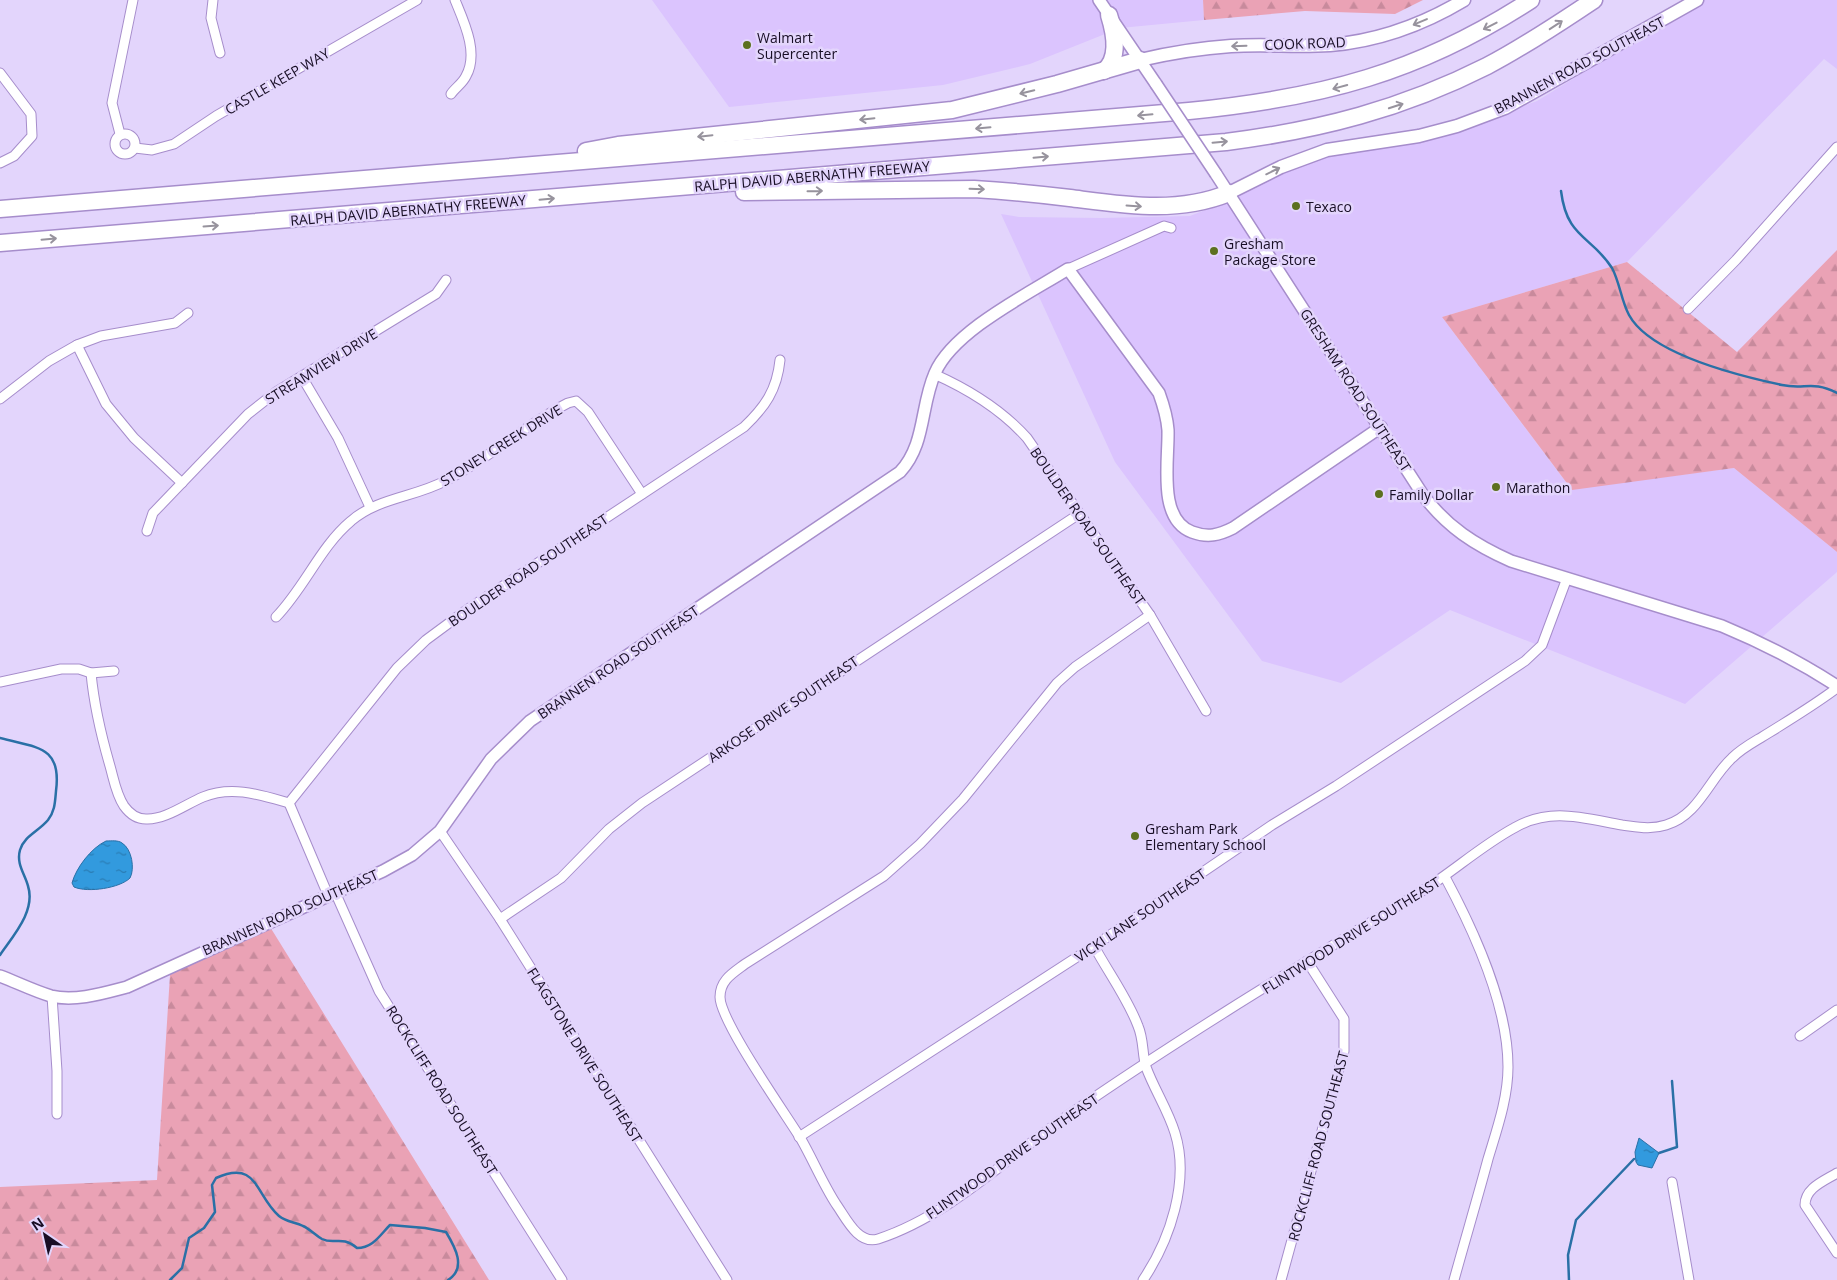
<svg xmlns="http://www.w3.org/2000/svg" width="1837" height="1280" font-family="'Open Sans',sans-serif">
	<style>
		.built { fill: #dbc4fe }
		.forest { fill: url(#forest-firs) }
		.water { fill: url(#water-ripples); stroke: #2a70a6 }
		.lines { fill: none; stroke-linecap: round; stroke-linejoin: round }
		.stream { stroke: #2a70a6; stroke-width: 2.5 }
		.minor-casing { stroke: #a68dcb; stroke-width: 11 }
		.tertiary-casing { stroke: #a68dcb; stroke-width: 14 }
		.secondary-casing { stroke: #a68dcb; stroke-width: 15 }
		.motorway-casing { stroke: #a68dcb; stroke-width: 19 }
		.minor { stroke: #fff; stroke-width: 9 }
		.tertiary { stroke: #fff; stroke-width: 11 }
		.secondary { stroke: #fff; stroke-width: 12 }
		.motorway { stroke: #fff; stroke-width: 16 }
		.tertiary-bridge-casing { stroke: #a68dcb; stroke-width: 14; stroke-linecap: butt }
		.tertiary-bridge { stroke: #fff; stroke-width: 11 }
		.oneway { stroke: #97939d }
		.poi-dot { fill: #5c701f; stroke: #e3d5fc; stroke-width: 2 }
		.labels { text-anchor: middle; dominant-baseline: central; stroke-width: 5; stroke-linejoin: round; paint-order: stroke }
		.poi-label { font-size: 14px; fill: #180e25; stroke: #e3d5fc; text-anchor: start }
		.street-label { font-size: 14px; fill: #180e25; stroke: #e3d5fc }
	</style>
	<defs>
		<pattern id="forest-firs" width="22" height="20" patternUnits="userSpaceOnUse" patternTransform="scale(1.25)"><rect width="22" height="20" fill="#eaa2b5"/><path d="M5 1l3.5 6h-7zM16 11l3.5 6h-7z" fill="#c88a9c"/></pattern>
		<pattern id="water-ripples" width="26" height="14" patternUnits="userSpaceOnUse" patternTransform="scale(1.25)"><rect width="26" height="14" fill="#329ade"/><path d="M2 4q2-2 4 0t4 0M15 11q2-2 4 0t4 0" fill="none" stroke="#297cb4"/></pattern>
	</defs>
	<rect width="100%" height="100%" fill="#e3d5fc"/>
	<g class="built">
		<path d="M652 0H1203L1204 20 1120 28 1030 64 943 85 729 107Z"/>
		<path d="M1701 0H1837V69L1824 59 1627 262 1442 317 1571 489 1734 468 1837 552V572L1685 704 1450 610 1341 683 1262 661 1115 462 1001 214 1019 217 1102 218 1190 216 1235 198 1306 162 1365 147 1435 138 1537 101Z"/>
	</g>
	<g class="forest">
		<path d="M1203 0H1423L1395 14 1305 11 1204 20Z"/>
		<path d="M1837 250V552L1734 468 1572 490 1442 317 1627 262 1737 352Z"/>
		<path d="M267 922 489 1280H0V1187L157 1180 170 975Z"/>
	</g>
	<g class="water">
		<path d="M106 841C112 841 118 840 122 843 132 849 135 869 130 878 120 888 88 893 74 887L72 883C76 868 91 848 106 841Z"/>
		<path d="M1639 1138 1659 1153 1652 1168 1638 1165 1636 1162 1635 1152Z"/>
	</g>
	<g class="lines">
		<g class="stream">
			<path d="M1561 191C1567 239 1591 235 1612 268 1620 283 1621 300 1629 315 1651 355 1740 376 1782 385 1805 390 1812 380 1837 393"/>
			<path d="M0 738C36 748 62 745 56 791 55 802 55 811 48 820 39 831 24 836 20 850 16 864 25 874 28 886 36 911 13 936 0 955"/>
			<path d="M1659 1153 1677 1147 1672 1081"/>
			<path d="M170 1280 182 1268 189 1238 204 1228 215 1212 212 1185 216 1178C258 1159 255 1195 279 1216 286 1222 295 1222 303 1226 310 1229 315 1235 322 1239 334 1245 342 1235 357 1248 373 1248 380 1235 390 1225L425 1228 446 1232C455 1247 467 1268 448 1280"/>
			<path d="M1569 1280 1568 1255 1576 1220 1634 1159"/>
		</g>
		<defs>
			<g id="minor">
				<path d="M213 0 211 18 220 53"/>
				<path d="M0 73 31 114 32 136 14 156 0 163"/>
				<path d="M451 94C455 88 463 83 466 76 479 53 464 22 455 0"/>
				<circle cx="125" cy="144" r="10"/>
				<path d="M120 134 112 103 133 0"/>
				<path d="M135 148 152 150 174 144 216 116 417 0"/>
				<path d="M1068 269 1164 226 1171 228"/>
				<path d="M1688 309 1736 260 1837 147"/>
				<path d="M77 345 106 404 134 438 182 483"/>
				<path d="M934 374C970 390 1001 409 1027 438L1150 615 1206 711"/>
				<path d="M302 377 338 438 370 507"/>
				<path d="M0 399 49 361 77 345 101 336 175 323 188 313"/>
				<path d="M147 531 153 513 248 414 276 392 436 294 446 280"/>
				<path d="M1150 615 1075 667 1057 683 963 799 920 844 884 876 745 964C733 973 720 980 720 997 720 1021 785 1113 801 1139 813 1160 823 1184 836 1204 846 1218 858 1245 878 1239 949 1216 1009 1156 1070 1114 1184 1035 1304 963 1422 891 1454 871 1481 846 1514 828 1550 807 1583 818 1622 825 1638 827 1650 830 1666 825 1699 815 1709 779 1732 758 1741 749 1752 743 1762 737 1788 721 1813 706 1837 688"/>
				<path d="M276 617C305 587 320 547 351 521 377 498 415 497 445 481 488 459 525 425 568 403L576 401 588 412 642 494"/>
				<path d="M91 673C94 705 101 735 110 766 114 780 116 794 124 806 129 813 137 819 146 819 165 820 186 804 203 797 232 785 261 795 289 803"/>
				<path d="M0 682 61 669H79L91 673 114 671"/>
				<path d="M289 803 397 668 426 640 468 609 744 427C765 407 777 390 780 360"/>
				<path d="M289 803 328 895"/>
				<path d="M440 831 500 919 727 1280"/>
				<path d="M1445 877C1474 931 1508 1004 1508 1067 1508 1098 1497 1129 1488 1159 1477 1200 1465 1240 1454 1280"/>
				<path d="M335 892 379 991 562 1280"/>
				<path d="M500 919 561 878 609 829 642 803 1079 514"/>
				<path d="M1094 946C1108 972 1128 999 1138 1026 1144 1040 1142 1054 1146 1067 1154 1089 1168 1110 1175 1133 1190 1181 1170 1240 1143 1280"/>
				<path d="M52 996 57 1071V1114"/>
				<path d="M1800 1036 1837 1010"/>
				<path d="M799 1137 1094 946 1272 825 1336 786 1525 661 1542 645 1567 578"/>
				<path d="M1837 1173C1824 1181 1805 1188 1805 1205L1837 1253"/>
				<path d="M1672 1182 1689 1280"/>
				<path d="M1281 1280 1344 1051V1019L1307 961"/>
			</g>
			<g id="tertiary">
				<path d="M1099 0 1156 84"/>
				<path d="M1216 174 1423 495C1447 527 1475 545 1511 561L1722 626C1763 643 1800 662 1837 686"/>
				<path d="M0 976C16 982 34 991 51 996 75 1002 104 993 127 987L383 871 412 855 440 831 491 759 530 721 900 472C926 444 920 407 935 373 953 331 1028 294 1068 269L1159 393C1163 404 1167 417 1168 430 1169 460 1157 519 1192 532 1208 538 1219 535 1233 528L1381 427"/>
			</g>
			<g id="secondary">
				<path d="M1140 60C1170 53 1200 48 1231 46 1264 44 1297 47 1330 45 1377 41 1424 24 1464 0"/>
				<path d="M1229 193 1281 167 1327 150 1419 136 1457 126 1505 108 1697 0"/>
			</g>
			<g id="motorway">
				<path d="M1104 71C1120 58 1115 34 1109 15"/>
				<path d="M586 151 618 145 952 110 1057 84 1140 60"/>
				<path d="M744 192 974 189C1007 191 1038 194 1070 198 1125 205 1177 214 1229 193"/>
				<path d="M0 209 1189 111C1321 98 1419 73 1531 0"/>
				<path d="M0 243 1226 142C1320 130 1402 109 1487 66 1524 47 1559 23 1594 0"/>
			</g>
		</defs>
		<use href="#minor" class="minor-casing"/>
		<use href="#tertiary" class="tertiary-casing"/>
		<use href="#secondary" class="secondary-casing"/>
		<use href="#motorway" class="motorway-casing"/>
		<use href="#minor" class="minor"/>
		<use href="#tertiary" class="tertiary"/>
		<use href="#secondary" class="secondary"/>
		<use href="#motorway" class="motorway"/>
		<defs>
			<path id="tertiary-bridge" d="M1156 84 1216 174"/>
		</defs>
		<use href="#tertiary-bridge" class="tertiary-bridge-casing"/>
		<use href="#tertiary-bridge" class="tertiary-bridge"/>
	</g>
	<defs><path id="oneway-shaft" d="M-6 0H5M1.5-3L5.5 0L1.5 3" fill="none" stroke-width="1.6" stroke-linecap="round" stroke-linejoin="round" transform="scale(1.25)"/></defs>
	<g class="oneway">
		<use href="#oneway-shaft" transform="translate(1420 22) rotate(157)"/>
		<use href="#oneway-shaft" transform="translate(1556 25) rotate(-33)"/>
		<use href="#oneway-shaft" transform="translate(1490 26) rotate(153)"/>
		<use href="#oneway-shaft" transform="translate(1239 46) rotate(178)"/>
		<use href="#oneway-shaft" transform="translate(1340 87) rotate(165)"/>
		<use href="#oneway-shaft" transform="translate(1027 92) rotate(166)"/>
		<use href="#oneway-shaft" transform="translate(1396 106) rotate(-18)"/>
		<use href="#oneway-shaft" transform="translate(1145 115) rotate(175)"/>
		<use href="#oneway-shaft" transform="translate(867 119) rotate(174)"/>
		<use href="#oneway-shaft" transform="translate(983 128) rotate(175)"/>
		<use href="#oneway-shaft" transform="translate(705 136) rotate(174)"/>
		<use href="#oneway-shaft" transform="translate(1220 142) rotate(-5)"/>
		<use href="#oneway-shaft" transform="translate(1041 157) rotate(-5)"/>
		<use href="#oneway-shaft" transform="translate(1273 171) rotate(-26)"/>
		<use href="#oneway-shaft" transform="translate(977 189) rotate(2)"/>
		<use href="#oneway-shaft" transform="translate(815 191) rotate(-1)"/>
		<use href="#oneway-shaft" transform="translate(547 199) rotate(-5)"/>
		<use href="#oneway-shaft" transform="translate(1134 206) rotate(4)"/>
		<use href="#oneway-shaft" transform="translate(211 226) rotate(-4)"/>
		<use href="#oneway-shaft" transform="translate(49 239) rotate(-5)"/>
	</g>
	<g class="poi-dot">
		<circle cx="747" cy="45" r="5"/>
		<circle cx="1296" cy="206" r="5"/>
		<circle cx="1214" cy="251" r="5"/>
		<circle cx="1496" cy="487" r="5"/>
		<circle cx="1379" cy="494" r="5"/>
		<circle cx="1135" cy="836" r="5"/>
	</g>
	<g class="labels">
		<g class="poi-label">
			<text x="757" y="37">Walmart<tspan x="757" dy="16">Supercenter</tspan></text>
			<text x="1306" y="206">Texaco</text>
			<text x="1224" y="243">Gresham<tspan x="1224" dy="16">Package Store</tspan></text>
			<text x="1506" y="487">Marathon</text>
			<text x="1389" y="494">Family Dollar</text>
			<text x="1145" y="828">Gresham Park<tspan x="1145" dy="16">Elementary School</tspan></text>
		</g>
		<g class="street-label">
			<text transform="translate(1305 43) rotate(-2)">COOK ROAD</text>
			<text transform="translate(1579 65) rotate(-28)">BRANNEN ROAD SOUTHEAST</text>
			<text transform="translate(277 81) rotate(-30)">CASTLE KEEP WAY</text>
			<text transform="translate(812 176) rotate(-5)">RALPH DAVID ABERNATHY FREEWAY</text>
			<text transform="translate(408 210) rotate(-5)">RALPH DAVID ABERNATHY FREEWAY</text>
			<text transform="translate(321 366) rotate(-32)">STREAMVIEW DRIVE</text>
			<text transform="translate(1356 390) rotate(57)">GRESHAM ROAD SOUTHEAST</text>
			<text transform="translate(501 445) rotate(-32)">STONEY CREEK DRIVE</text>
			<text transform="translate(1088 526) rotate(55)">BOULDER ROAD SOUTHEAST</text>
			<text transform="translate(528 570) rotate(-34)">BOULDER ROAD SOUTHEAST</text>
			<text transform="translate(618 662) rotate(-34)">BRANNEN ROAD SOUTHEAST</text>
			<text transform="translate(783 709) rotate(-34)">ARKOSE DRIVE SOUTHEAST</text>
			<text transform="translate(290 912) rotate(-24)">BRANNEN ROAD SOUTHEAST</text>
			<text transform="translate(1140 915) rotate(-34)">VICKI LANE SOUTHEAST</text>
			<text transform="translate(1351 935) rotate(-32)">FLINTWOOD DRIVE SOUTHEAST</text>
			<text transform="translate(585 1055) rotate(58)">FLAGSTONE DRIVE SOUTHEAST</text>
			<text transform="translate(442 1090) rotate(58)">ROCKCLIFF ROAD SOUTHEAST</text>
			<text transform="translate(1318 1146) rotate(-75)">ROCKCLIFF ROAD SOUTHEAST</text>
			<text transform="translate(1012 1156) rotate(-35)">FLINTWOOD DRIVE SOUTHEAST</text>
		</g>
	</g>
	<g transform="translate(45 1235) rotate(326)" stroke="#e3d5fc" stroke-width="4" paint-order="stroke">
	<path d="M0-4L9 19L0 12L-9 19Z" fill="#180e25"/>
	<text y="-8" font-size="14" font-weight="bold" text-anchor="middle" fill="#180e25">N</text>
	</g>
</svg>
